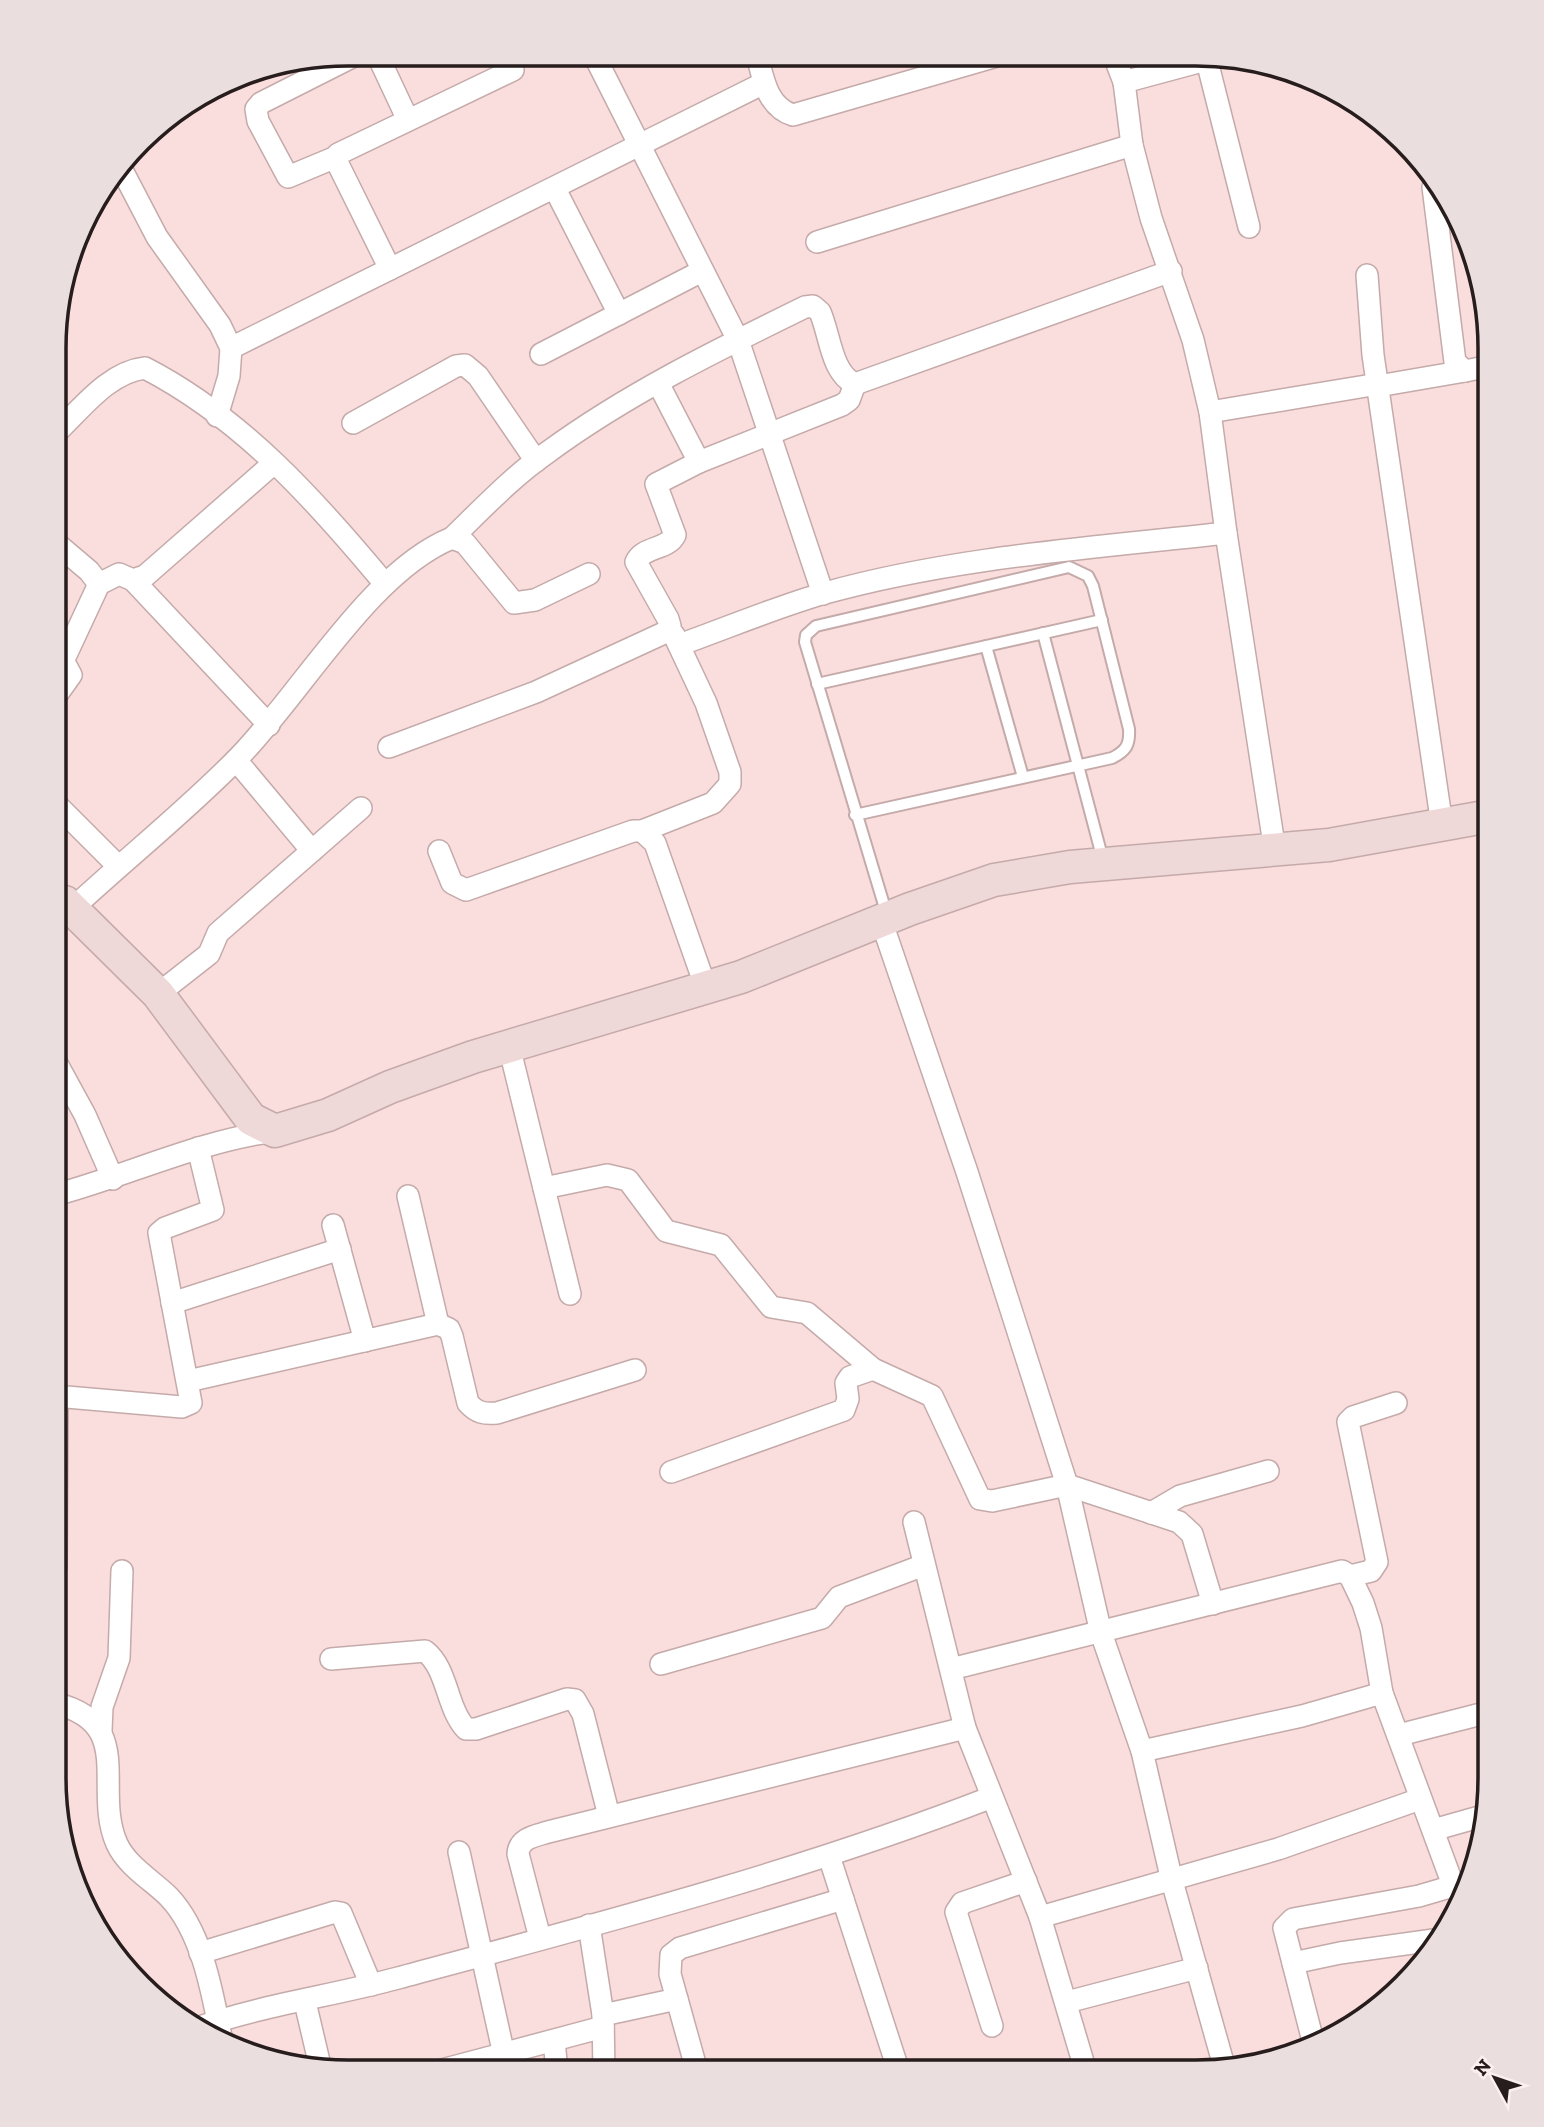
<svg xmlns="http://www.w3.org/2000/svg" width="1544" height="2127" font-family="'Zilla Slab',serif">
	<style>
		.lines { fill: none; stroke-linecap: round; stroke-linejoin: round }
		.lane-casing { stroke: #c5aaaa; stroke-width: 14 }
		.street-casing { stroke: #c5aaaa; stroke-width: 24 }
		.secondary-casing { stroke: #c5aaaa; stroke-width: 35 }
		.lane { stroke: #fff; stroke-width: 10 }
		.street { stroke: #fff; stroke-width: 21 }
		.secondary { stroke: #efd8d8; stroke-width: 32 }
		.rim { fill: none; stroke: #271d1d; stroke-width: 3.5 }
	</style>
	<rect width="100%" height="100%" fill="#fadedd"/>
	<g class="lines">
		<defs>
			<g id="lane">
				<path d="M1043 633 1103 860"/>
				<path d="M986 646 1023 777"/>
				<path d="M817 684 1102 620"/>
				<path d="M855 815 1112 758C1126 751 1130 745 1129 729L1093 586 1088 576 1069 567 816 626 806 635 805 642 887 915"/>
			</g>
			<g id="street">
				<path d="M377 54 407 118"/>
				<path d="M594 55 738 340 823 594"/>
				<path d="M757 55C763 78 767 107 793 115L997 56"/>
				<path d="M1114 56 1124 82 1217 57"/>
				<path d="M1206 57 1249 227"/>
				<path d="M1124 82 1132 145 1151 218 1193 340 1210 412 1226 533 1275 851"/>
				<path d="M336 157 288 177 258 121 256 109 261 103 358 54"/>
				<path d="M121 168 157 237 220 325 231 348 229 376 217 416"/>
				<path d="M1433 187 1455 362 1465 371 1490 366"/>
				<path d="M555 189 619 314"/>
				<path d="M817 242 1132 145"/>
				<path d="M390 269 337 162 338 154 513 70"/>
				<path d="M1367 275 1373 355 1442 825"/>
				<path d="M231 348 764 83"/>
				<path d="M541 354 702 271"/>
				<path d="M658 383 699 462"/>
				<path d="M1378 386 1465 371"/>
				<path d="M1210 412 1378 384"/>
				<path d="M353 423 456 366 465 365 478 376 536 461"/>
				<path d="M57 432C82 408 109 372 145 368 242 418 316 501 385 584"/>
				<path d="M452 538C483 508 513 476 548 452 627 394 717 350 805 307L813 306 820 312C830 334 831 373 855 384L1171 271"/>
				<path d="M133 580 269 725"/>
				<path d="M99 584 119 574 133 580 145 576 274 463"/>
				<path d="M679 645C727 628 776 607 825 593 954 557 1092 548 1226 533"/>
				<path d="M56 696 71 675 64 662 65 657 99 584 89 571 56 543"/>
				<path d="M389 747 536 692 666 632 670 626 668 619 636 562C643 546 668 550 675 535L656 484 699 462 842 405 849 400 855 384"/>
				<path d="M236 760 312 851"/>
				<path d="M56 804 118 866"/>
				<path d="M642 831 713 803 730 784V772L706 703 674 635"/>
				<path d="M439 851 452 883 466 890 633 831H642L655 843 706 988"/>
				<path d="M72 909C127 858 186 811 238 758 301 694 370 571 452 538L465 543 514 603 535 600 589 574"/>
				<path d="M882 923 967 1172 1067 1485 1101 1633 1142 1751 1172 1881 1224 2066"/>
				<path d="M158 994 209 954 218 933 361 808"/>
				<path d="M509 1046 570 1294"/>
				<path d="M56 1062 85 1115 113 1179"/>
				<path d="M544 1188 607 1175 628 1180 666 1231 721 1245 771 1307 807 1313 873 1369 932 1396 980 1499 992 1501 1067 1485 1179 1522 1192 1534 1213 1604"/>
				<path d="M55 1195C129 1175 199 1141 275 1131"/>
				<path d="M408 1196 438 1324"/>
				<path d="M333 1225 365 1341"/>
				<path d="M172 1303 340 1249"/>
				<path d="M188 1381 438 1324 449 1329 452 1336 468 1403C477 1413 484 1414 497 1413L635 1370"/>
				<path d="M55 1396 182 1407 191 1403 159 1233 165 1228 213 1210 198 1148"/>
				<path d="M671 1472 844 1410 848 1399 846 1383 850 1377 873 1369"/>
				<path d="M1151 1513 1180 1496 1268 1471"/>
				<path d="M914 1522 965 1728 1040 1917 1086 2072"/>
				<path d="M56 1567 57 1396"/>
				<path d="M1350 1576 1371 1571 1377 1562 1348 1422 1353 1417 1396 1403"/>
				<path d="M331 1659 425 1651C448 1669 446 1707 466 1729H476L567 1699 575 1700 583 1714 609 1816"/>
				<path d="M661 1664 822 1618 839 1597 924 1565"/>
				<path d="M951 1669 1342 1571 1350 1576 1363 1603 1371 1628 1382 1693 1453 1885"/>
				<path d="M54 1703C138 1723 92 1788 117 1844 127 1866 153 1881 169 1897 203 1933 213 1996 222 2042"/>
				<path d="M101 1731 102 1707 119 1658 122 1571"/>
				<path d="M1399 1735 1489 1712"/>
				<path d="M1142 1751 1302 1716 1382 1693"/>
				<path d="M1433 1830 1486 1815"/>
				<path d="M459 1852 504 2055"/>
				<path d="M829 1856 899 2072"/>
				<path d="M1040 1917 1278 1849 1420 1799"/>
				<path d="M589 1925 603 2015 604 2071"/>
				<path d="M540 1938 518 1854C519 1838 535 1836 548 1832L965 1728"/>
				<path d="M200 1953 335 1912 341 1913 371 1985"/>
				<path d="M1293 1963 1340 1953 1441 1939"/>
				<path d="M305 2002 321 2070"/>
				<path d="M1067 2002 1197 1968"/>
				<path d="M603 2015 677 1999"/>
				<path d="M992 2026 956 1912 962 1903 1026 1881"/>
				<path d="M197 2028C262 2005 332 1996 398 1978 598 1924 799 1872 992 1797"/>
				<path d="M554 2041 557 2071"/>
				<path d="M1314 2045 1284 1928 1293 1919 1419 1896 1470 1881"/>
				<path d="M438 2071 603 2027"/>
				<path d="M697 2071 670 1974 671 1955 680 1948 843 1899"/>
			</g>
			<path id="secondary" d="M56 900 65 902 158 994 251 1119 275 1131 328 1115 390 1087 473 1057 741 977 910 909 994 880 1070 867 1329 845 1490 816"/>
		</defs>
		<use href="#lane" class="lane-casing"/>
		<use href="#street" class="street-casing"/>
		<use href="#secondary" class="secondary-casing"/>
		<use href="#lane" class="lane"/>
		<use href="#street" class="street"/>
		<use href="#secondary" class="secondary"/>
	</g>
	<path d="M0 0H1544V2127H0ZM348 66H1196A282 282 0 0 1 1478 348V1778A282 282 0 0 1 1196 2060H348A282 282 0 0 1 66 1778V348A282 282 0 0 1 348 66Z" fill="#eadfde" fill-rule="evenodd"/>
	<path class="rim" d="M348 66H1196A282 282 0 0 1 1478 348V1778A282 282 0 0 1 1196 2060H348A282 282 0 0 1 66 1778V348A282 282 0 0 1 348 66Z"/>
	<g transform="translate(1495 2078) rotate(310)" stroke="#fbf0ef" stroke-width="5" paint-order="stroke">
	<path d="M0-5L12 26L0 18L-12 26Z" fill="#271d1d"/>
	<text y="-10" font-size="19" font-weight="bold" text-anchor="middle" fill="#271d1d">N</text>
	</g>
</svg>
